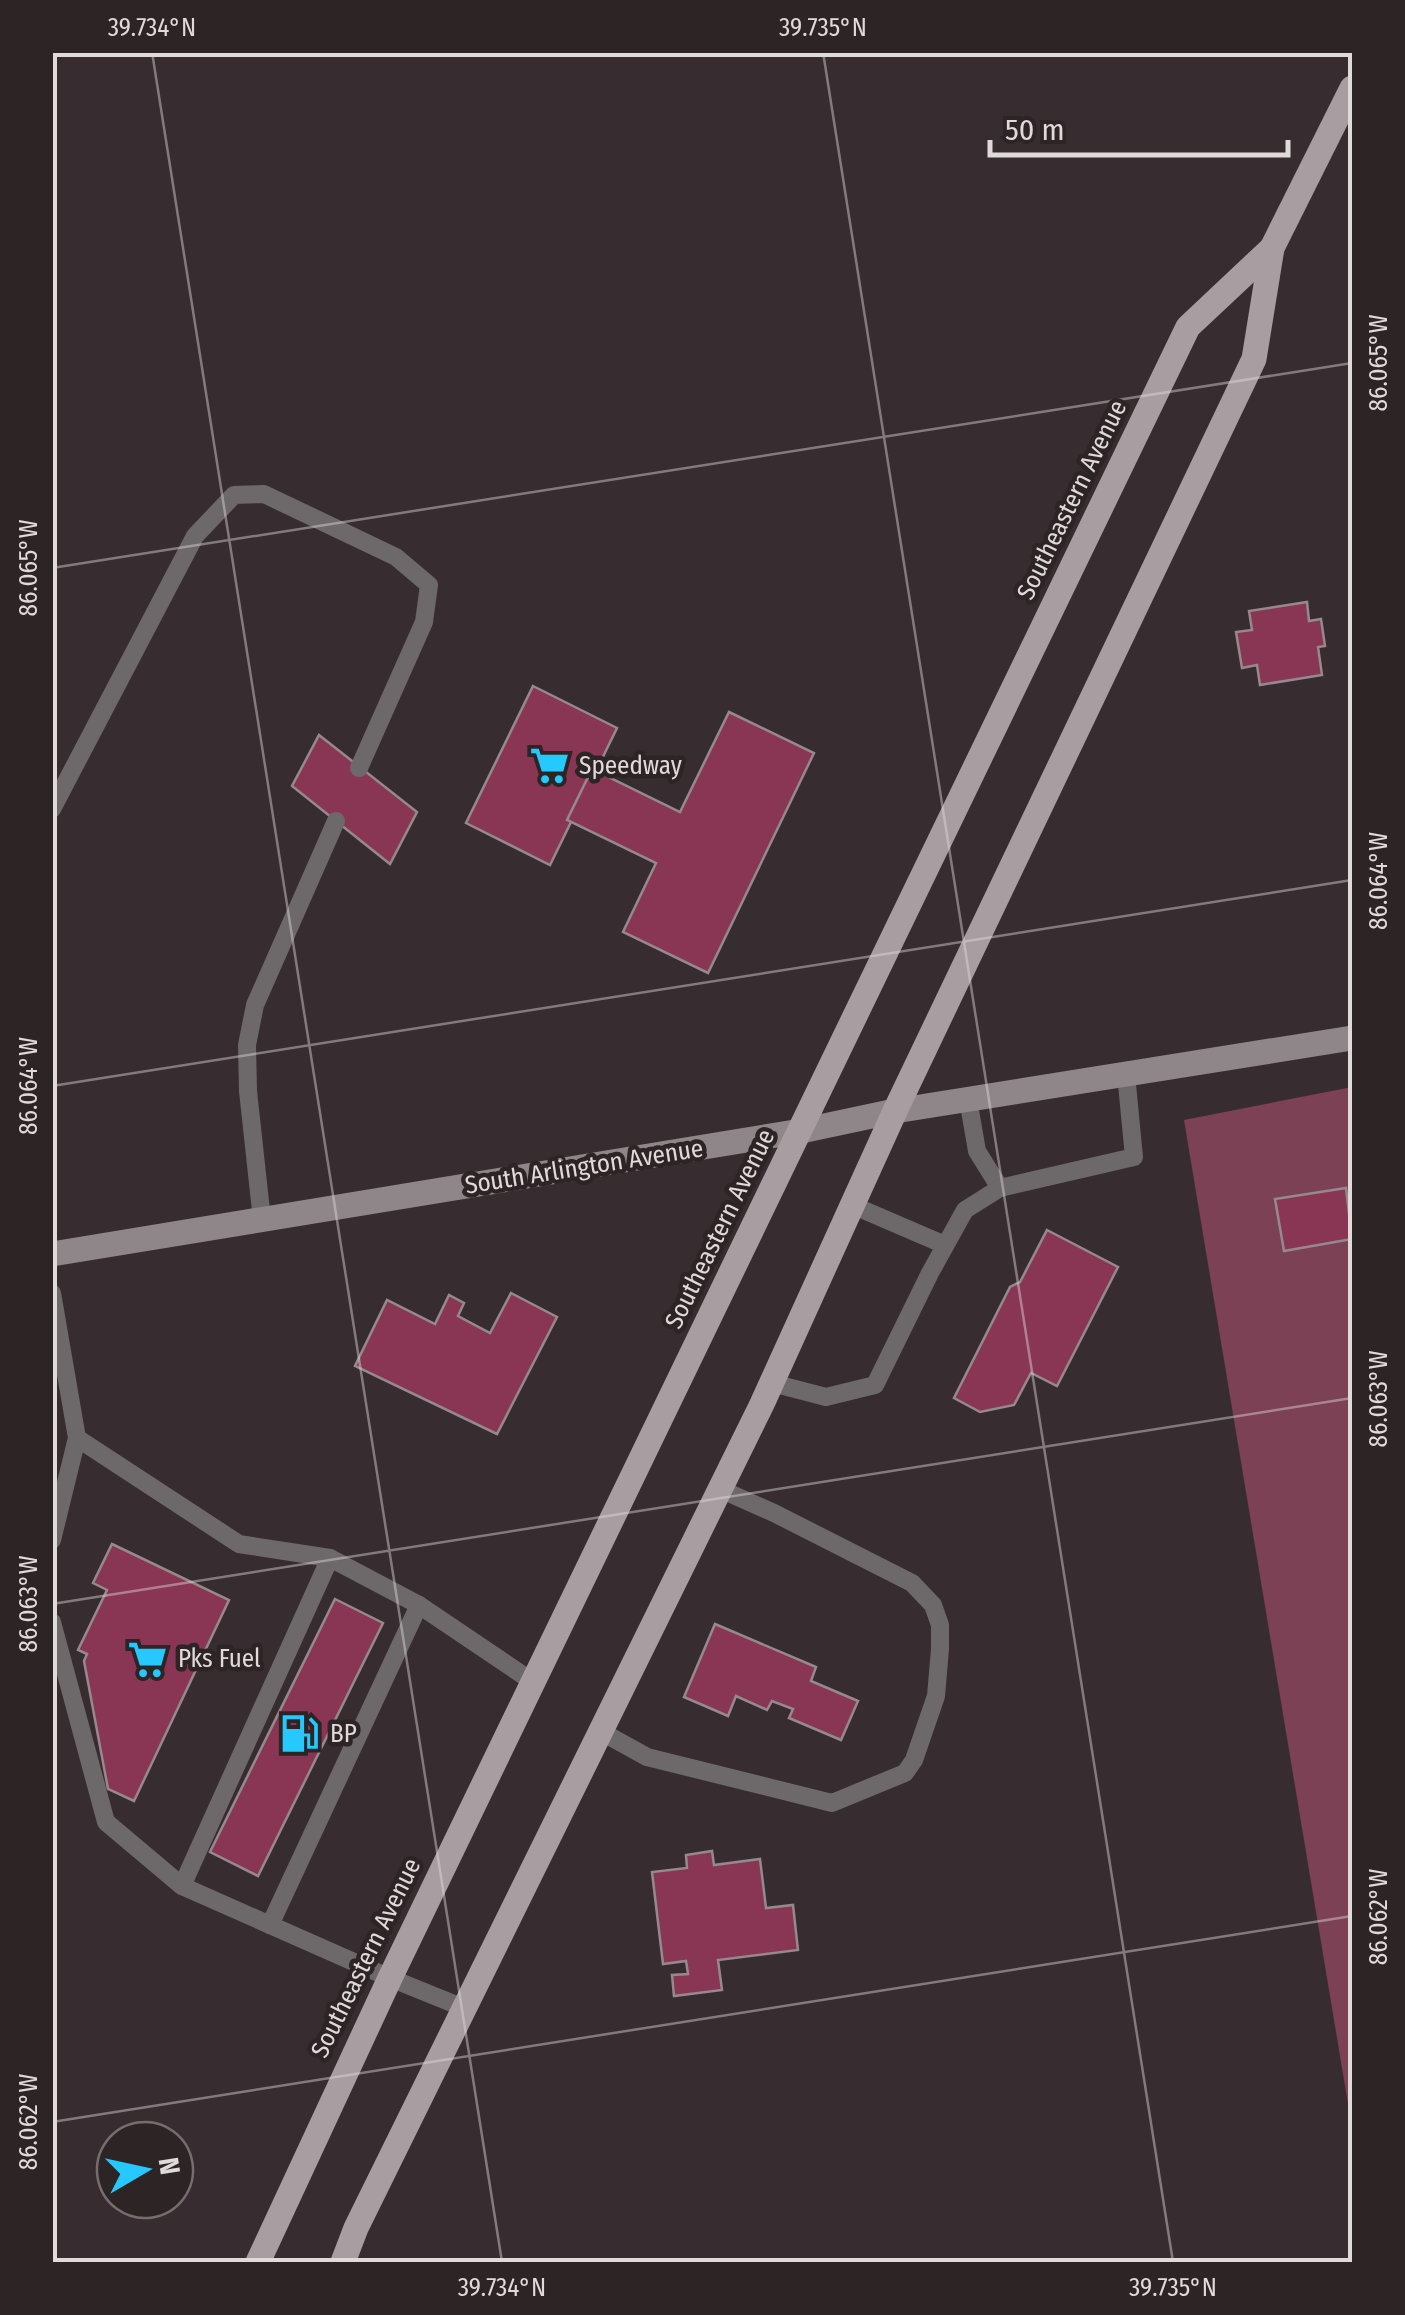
<svg xmlns="http://www.w3.org/2000/svg" width="1405" height="2315" font-family="'Fira Sans Condensed',sans-serif">
	<style>
		.green { fill: #7c4154 }
		.building { fill: #893654; stroke: #95898c; stroke-width: 2.5 }
		.lines { fill: none; stroke-linecap: round; stroke-linejoin: round }
		.service { stroke: #6d6869; stroke-width: 18 }
		.secondary { stroke: #8e8688; stroke-width: 25 }
		.primary { stroke: #a89ea1; stroke-width: 25 }
		.ticks { fill: none; stroke: #e0dadb; stroke-width: 2.5; stroke-opacity: 0.45 }
		.labels { text-anchor: middle; dominant-baseline: central; stroke-width: 9; stroke-linejoin: round; paint-order: stroke }
		.street-label { font-size: 25px; fill: #e0dadb; stroke: #2d2426 }
		.poi-label { font-size: 25px; fill: #e0dadb; stroke: #2d2426; text-anchor: start }
		.neatline { fill: none; stroke: #e0dadb; stroke-width: 4 }
		.ticks-label { font-size: 25px; text-anchor: middle; fill: #e0dadb }
	</style>
	<rect width="100%" height="100%" fill="#372d30"/>
	<path class="green" d="M1352 1087V2128L1184 1120Z"/>
	<g class="building">
		<path d="M1307 602 1309 621 1321 619 1325 646 1318 647 1322 675 1260 685 1257 665 1242 668 1236 632 1252 630 1249 611Z"/>
		<path d="M533 686 617 728 550 865 466 823Z"/>
		<path d="M729 712 814 753 708 973 623 932 656 863 567 820 592 769 680 812Z"/>
		<path d="M319 735 417 812 390 864 292 786Z"/>
		<path d="M1346 1188 1352 1239 1284 1251 1275 1199Z"/>
		<path d="M1047 1230 1118 1267 1057 1386 1031 1373 1014 1405 980 1412 954 1398 1010 1287 1020 1282Z"/>
		<path d="M511 1293 557 1317 497 1434 355 1366 387 1300 435 1324 449 1295 464 1303 458 1316 490 1333Z"/>
		<path d="M112 1544 229 1600 134 1801 108 1789 84 1661 87 1654 78 1650 107 1590 93 1583Z"/>
		<path d="M335 1599 383 1623 258 1876 210 1852Z"/>
		<path d="M715 1624 816 1667 811 1681 858 1701 841 1740 789 1718 793 1709 772 1701 767 1710 736 1696 728 1716 684 1697Z"/>
		<path d="M712 1851 714 1865 760 1859 766 1908 793 1905 798 1950 718 1960 722 1990 674 1996 672 1975 688 1974 686 1961 663 1964 652 1872 687 1868 686 1855Z"/>
	</g>
	<g class="lines">
		<g class="service">
			<path d="M52 809 195 536 234 495 264 494 396 557 429 585 424 622 359 768"/>
			<path d="M968 1099 977 1151 1000 1188"/>
			<path d="M852 1205 945 1245"/>
			<path d="M262 1220 248 1091 247 1045 255 1005 336 821"/>
			<path d="M52 1293 77 1438 52 1540"/>
			<path d="M772 1383 826 1397 875 1385 930 1273 965 1210 1000 1188 1134 1157 1126 1074"/>
			<path d="M77 1438 239 1544 330 1558"/>
			<path d="M52 1622 106 1822 182 1886"/>
			<path d="M600 1731 647 1757 832 1803 905 1773 914 1760 936 1696 940 1649V1625L933 1605 912 1583 774 1513 720 1489"/>
			<path d="M270 1925 419 1605"/>
			<path d="M464 2008 390 1978 182 1886 330 1558 419 1605 533 1682"/>
		</g>
		<path class="secondary" d="M52 1254 801 1131 895 1111 1352 1038"/>
		<g class="primary">
			<path d="M258 2262 390 1978 1188 327 1272 248"/>
			<path d="M343 2262 356 2228 762 1404 895 1111 1254 359 1272 248 1352 88"/>
		</g>
	</g>
	<path class="ticks" d="M152 52 502 2262M823 52 1173 2262M52 568 1352 363M52 1086 1352 880M52 1604 1352 1398M52 2122 1352 1916"/>
	<defs>
		<symbol id="supermarket-bare" viewBox="-9 -9 18 18"><path d="M-6-5.5h2.5l.6 2H6L4.5 2H-2.5L-4.4-4H-6ZM-1.5 3.2a1.3 1.3 0 1 0 .1 0ZM3 3.2a1.3 1.3 0 1 0 .1 0Z" fill="#26c9fe" stroke="#2d2426" stroke-width="2.5" paint-order="stroke"/></symbol>
		<symbol id="fuel-bare" viewBox="-9 -9 18 18"><path d="M-5.5-6h7V0h2V4h1.3V-2.5L3-4.5l.8-.8L6-3V5H2.5V1h-1V6h-7ZM-4.2-4.7v3.2H.2V-4.7Z" fill="#26c9fe" stroke="#2d2426" stroke-width="2.5" paint-order="stroke"/></symbol>
	</defs>
	<g fill-rule="evenodd">
		<use href="#supermarket-bare" x="522" y="738" width="55" height="55"/>
		<use href="#supermarket-bare" x="120" y="1632" width="55" height="55"/>
		<use href="#fuel-bare" x="272" y="1706" width="55" height="55"/>
	</g>
	<g class="labels">
		<g class="street-label">
			<text transform="translate(1072 500) rotate(-64)">Southeastern Avenue</text>
			<text transform="translate(584 1167) rotate(-9)">South Arlington Avenue</text>
			<text transform="translate(720 1229) rotate(-64)">Southeastern Avenue</text>
			<text transform="translate(366 1958) rotate(-64)">Southeastern Avenue</text>
		</g>
		<g class="poi-label">
			<text x="579" y="766">Speedway</text>
			<text x="178" y="1659">Pks Fuel</text>
			<text x="330" y="1734">BP</text>
		</g>
	</g>
	<rect width="1405" height="2315" fill="none" stroke="#2d2426" stroke-width="110"/>
	<g transform="translate(145 2170) rotate(81)"><circle r="48" fill="#2d2426" stroke="#756d6e" stroke-width="2.5"/>
	<path d="M0-8L18 38L0 25L-18 38Z" fill="#26c9fe"/>
	<text y="-15" font-size="28" font-weight="bold" text-anchor="middle" fill="#e0dadb">N</text>
	</g>
	<path d="M990 140v15h298v-15" fill="none" stroke="#e0dadb" stroke-width="5"/>
	<text x="1005" y="140" font-size="30" fill="#e0dadb" stroke="#2d2426" stroke-width="8" paint-order="stroke">50 m</text>
	<rect x="55" y="55" width="1295" height="2205" class="neatline"/>
	<g class="ticks-label">
		<text x="152" y="36">39.734°N</text>
		<text x="823" y="36">39.735°N</text>
		<text transform="translate(1378 363) rotate(-90)" y="9">86.065°W</text>
		<text transform="translate(28 568) rotate(-90)" y="9">86.065°W</text>
		<text transform="translate(1378 881) rotate(-90)" y="9">86.064°W</text>
		<text transform="translate(28 1086) rotate(-90)" y="9">86.064°W</text>
		<text transform="translate(1378 1399) rotate(-90)" y="9">86.063°W</text>
		<text transform="translate(28 1604) rotate(-90)" y="9">86.063°W</text>
		<text transform="translate(1378 1917) rotate(-90)" y="9">86.062°W</text>
		<text transform="translate(28 2122) rotate(-90)" y="9">86.062°W</text>
		<text x="502" y="2296">39.734°N</text>
		<text x="1173" y="2296">39.735°N</text>
	</g>
</svg>
